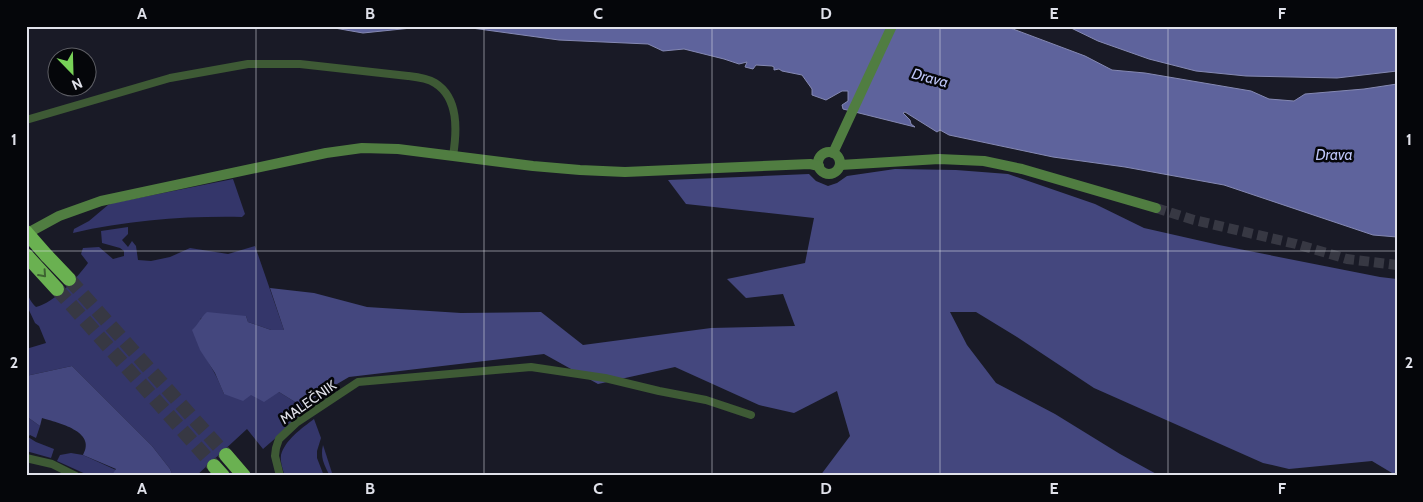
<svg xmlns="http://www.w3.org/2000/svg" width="1423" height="502" font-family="Cabin,sans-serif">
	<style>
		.green { fill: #34366a }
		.forest { fill: #44477e }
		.water { fill: #5e639c; stroke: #8589b3 }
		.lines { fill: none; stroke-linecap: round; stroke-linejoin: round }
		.secondary-tunnel { stroke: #373843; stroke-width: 10; stroke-dasharray: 10 5; stroke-linecap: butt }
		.highway-tunnel { stroke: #373843; stroke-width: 14; stroke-dasharray: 14 7; stroke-linecap: butt }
		.street { stroke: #3e5a35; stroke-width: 8 }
		.secondary { stroke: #507d41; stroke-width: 10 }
		.highway { stroke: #6ab151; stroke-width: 14 }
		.highway-bridge { stroke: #6ab151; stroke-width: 14 }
		.oneway { stroke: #3d6431 }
		.grid { fill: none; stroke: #e0e1ea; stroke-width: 1; stroke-opacity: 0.55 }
		.labels { text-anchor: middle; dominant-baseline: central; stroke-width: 5; stroke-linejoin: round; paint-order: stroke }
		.street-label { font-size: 14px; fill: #e0e1ea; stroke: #05060a }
		.water-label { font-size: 15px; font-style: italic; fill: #bfc6f9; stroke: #05060a }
		.neatline { fill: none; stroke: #e0e1ea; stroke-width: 2 }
		.grid-label { font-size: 16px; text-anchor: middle; font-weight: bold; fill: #e0e1ea }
	</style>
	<rect width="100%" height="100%" fill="#191a26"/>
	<g class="green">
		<path d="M233 179 245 214 242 217C186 216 129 220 73 233L74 229 89 221 108 205 113 203Z"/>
		<path d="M128 227V234L122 240 128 247 132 241 136 246 138 260 151 261 170 257 190 248 228 254 255 246 284 330H271L248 322 246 316 201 318C193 341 204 354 214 372 218 379 221 387 224 394L251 395 279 392 308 410 263 449 247 429 196 476H173L170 469 152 446 72 366 26 376V349L46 343 39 326 35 323 27 306 26 286H28C26 294 30 301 36 307 54 303 77 278 88 263L81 254 83 248 99 247 113 259 124 256V251L120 248 102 243 101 231Z"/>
		<path d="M26 416 40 426 36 438 30 435 28 437 36 442 54 449 51 458 26 451Z"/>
		<path d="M314 419 321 438 317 451V458L324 476H285C283 470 280 462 281 455 285 440 302 428 314 419Z"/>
		<path d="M323 445 333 476H330C324 465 320 457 323 445Z"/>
		<path d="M71 453 83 455 116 470 111 476H90L57 461 60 455Z"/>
	</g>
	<g class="forest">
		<path d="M895 169 956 170 1008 174 1095 204 1144 228 1219 245 1380 277 1397 279V476L1372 461 1289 469 1263 463 1094 388 1017 337 976 312H950L967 345 996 383 1055 414 1120 454 1160 476H820L850 436 837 391 794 413 759 405 675 367 598 384 544 354 349 377 308 401 311 408 308 410 279 392 264 402 251 395 243 401 224 394 215 373 200 350 192 330C198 325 200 318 207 312L246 316 248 322 271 330H284L270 288 314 293 367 307 461 313 541 312 583 345 711 328 795 326 783 294 746 298 727 279 805 263 814 218 686 204 668 180 809 174 816 181 828 186 837 183 847 176Z"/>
		<path d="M72 366 152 446 170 469 173 476H111L116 469 83 455C97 431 58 423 42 418L40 426 26 416V376Z"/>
	</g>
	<g class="water">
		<path d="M323 26H431L363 33Z"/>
		<path d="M457 26H1005L1085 56 1112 70 1145 73 1251 91 1269 99 1294 101 1305 94 1364 89 1397 84V237L1373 235 1224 185 1125 167 1053 157 949 135 940 130 937 132 905 112 903 113 910 120 911 124 915 127 843 109 842 105 848 101V91H842L826 100 812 95V89L802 75 782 71 779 69 774 70V67L772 66 756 65 753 69 745 67 747 62 739 64 724 59 684 49 663 51 648 44 559 40Z"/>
		<path d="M1067 26H1397V71L1337 78 1246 76 1196 71 1149 59 1098 41Z"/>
	</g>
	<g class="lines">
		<path class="secondary-tunnel" d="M1156 208 1194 220 1296 244 1347 259 1397 265"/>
		<g class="highway-tunnel">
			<path d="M69 279 226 455"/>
			<path d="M57 289 214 466"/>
		</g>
		<g class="street">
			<path d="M26 120 170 78 248 64H300L408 76C417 77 427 78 435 83 459 98 457 131 453 156"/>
			<path d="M26 458 52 464 76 476"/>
			<path d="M280 476 275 456 276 448 279 439 296 423 358 382 531 367 605 378 659 391 706 400 751 415"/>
		</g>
		<g class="secondary">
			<circle cx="829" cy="163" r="11"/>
			<path d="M833 153 892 26"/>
			<path d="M840 165 939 159 984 161 1022 169 1156 208"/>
			<path d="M26 234 59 216 101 201 326 153 362 148 398 149 533 166 580 170 625 172 810 164 819 166"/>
		</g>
		<g class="highway">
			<path d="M26 255 57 289"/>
			<path d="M47 256 69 279"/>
			<path d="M226 455 244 476"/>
			<path d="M214 466 223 476"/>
		</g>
		<path class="highway-bridge" d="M26 232 47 256"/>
	</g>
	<defs><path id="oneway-chevron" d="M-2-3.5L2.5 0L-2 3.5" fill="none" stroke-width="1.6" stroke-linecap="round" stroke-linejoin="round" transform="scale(1.25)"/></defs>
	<use class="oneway" href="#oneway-chevron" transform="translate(43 274) rotate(48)"/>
	<path class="grid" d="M256 26V476M484 26V476M712 26V476M940 26V476M1168 26V476M26 251H1397"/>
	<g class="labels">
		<g class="street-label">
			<text transform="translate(308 402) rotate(-35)">MALEČNIK</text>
		</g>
		<g class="water-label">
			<text transform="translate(930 78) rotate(15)">Drava</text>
			<text x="1334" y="155">Drava</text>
		</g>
	</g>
	<rect width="1423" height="502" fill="none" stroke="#05060a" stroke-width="55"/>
	<g transform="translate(72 72) rotate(157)"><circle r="24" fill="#05060a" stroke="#5d5e64"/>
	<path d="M0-4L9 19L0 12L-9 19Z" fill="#78d158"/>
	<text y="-8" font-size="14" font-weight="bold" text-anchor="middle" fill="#e0e1ea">N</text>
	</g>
	<rect x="28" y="28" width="1368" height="446" class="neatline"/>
	<g class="grid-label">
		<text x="142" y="19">A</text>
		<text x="370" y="19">B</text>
		<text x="598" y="19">C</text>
		<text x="826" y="19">D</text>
		<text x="1054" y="19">E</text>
		<text x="1282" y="19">F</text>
		<text x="14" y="145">1</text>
		<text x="1409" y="145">1</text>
		<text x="14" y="368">2</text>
		<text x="1409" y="368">2</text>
		<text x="142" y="494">A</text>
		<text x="370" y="494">B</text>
		<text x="598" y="494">C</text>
		<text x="826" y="494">D</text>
		<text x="1054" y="494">E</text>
		<text x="1282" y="494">F</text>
	</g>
</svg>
